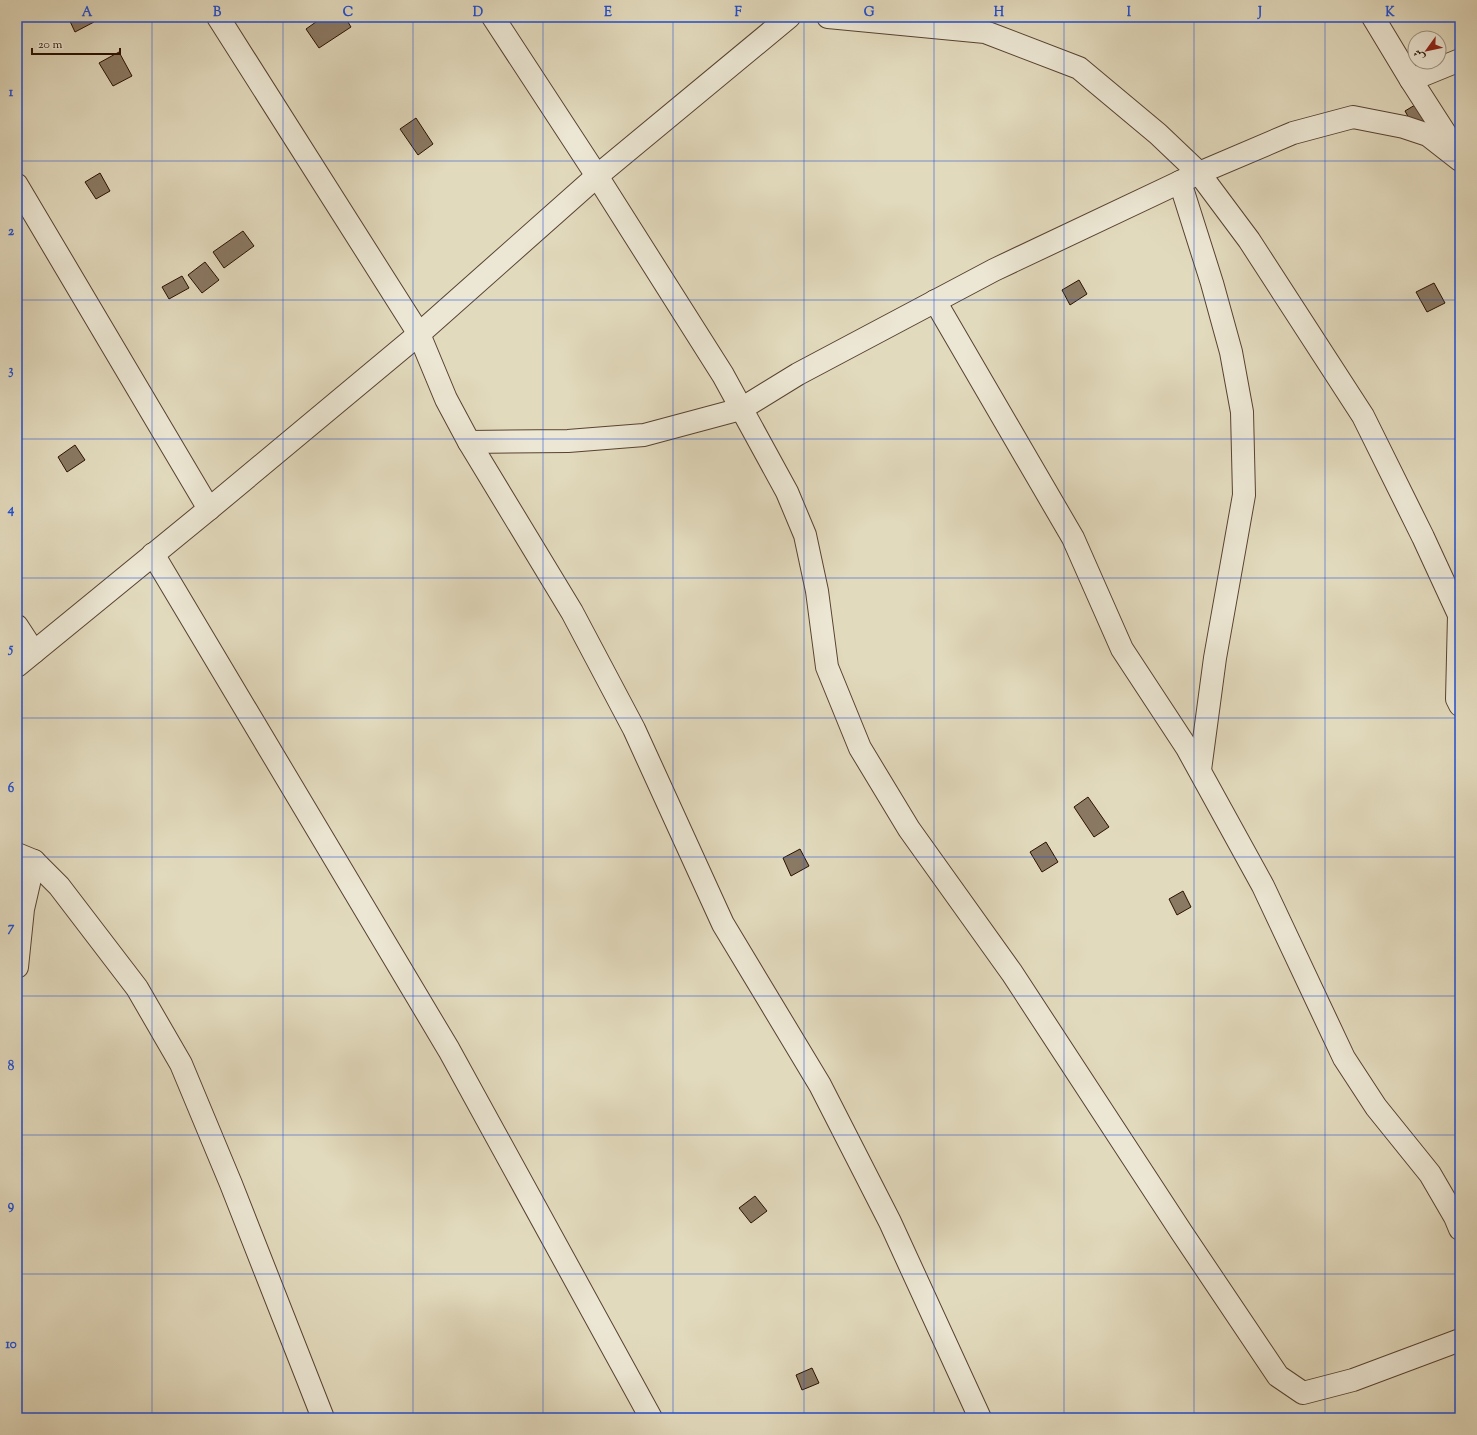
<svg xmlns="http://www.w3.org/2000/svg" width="1477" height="1435" font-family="'Sorts Mill Goudy',Amiri,serif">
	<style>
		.building { fill: #8a7963; stroke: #2a1002 }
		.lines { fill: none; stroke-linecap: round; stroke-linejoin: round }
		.minor-casing { stroke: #584231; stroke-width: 24 }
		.minor { stroke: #ece7d4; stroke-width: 22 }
		.grid { fill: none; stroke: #1d4ed8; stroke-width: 1; stroke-opacity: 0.55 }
		.neatline { fill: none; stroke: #1d4ed8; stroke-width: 1.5 }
		.grid-label { font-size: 13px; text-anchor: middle; font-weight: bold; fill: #1d4ed8 }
	</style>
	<rect width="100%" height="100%" fill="#e2dabd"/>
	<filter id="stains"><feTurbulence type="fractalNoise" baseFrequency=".005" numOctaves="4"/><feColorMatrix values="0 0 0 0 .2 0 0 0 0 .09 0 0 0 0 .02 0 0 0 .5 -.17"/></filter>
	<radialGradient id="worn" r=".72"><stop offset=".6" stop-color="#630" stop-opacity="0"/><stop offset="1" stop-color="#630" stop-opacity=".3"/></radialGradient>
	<g class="building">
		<path d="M68 17H91L94 22 75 32Z"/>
		<path d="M323 17H345L351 27 319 48 306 29Z"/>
		<path d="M119 52 132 76 113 86 99 63Z"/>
		<path d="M1425 99 1445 133 1424 145 1405 111Z"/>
		<path d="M416 118 433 144 418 155 400 129Z"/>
		<path d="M100 173 110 191 96 199 85 182Z"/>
		<path d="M243 231 254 246 224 268 213 252Z"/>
		<path d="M205 262 219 280 202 293 188 275Z"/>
		<path d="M182 276 189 288 169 299 162 287Z"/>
		<path d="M1079 280 1087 294 1070 305 1062 290Z"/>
		<path d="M1434 283 1445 303 1427 312 1416 292Z"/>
		<path d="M75 445 85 460 67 472 58 457Z"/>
		<path d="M1088 797 1109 827 1094 837 1074 807Z"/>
		<path d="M1046 842 1058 862 1042 872 1030 852Z"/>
		<path d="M800 849 809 866 791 876 783 858Z"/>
		<path d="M1183 891 1191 907 1177 915 1169 899Z"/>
		<path d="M755 1196 767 1211 751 1223 739 1208Z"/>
		<path d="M812 1368 819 1383 802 1390 796 1375Z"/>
	</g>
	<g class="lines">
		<defs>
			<g id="minor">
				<path d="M218 17 419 334 446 399 469 442 572 612 634 729 723 924 820 1085 890 1222 980 1418"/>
				<path d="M493 17 597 176 723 375 787 492 805 535 817 591 827 667 860 748 909 829 1012 973 1182 1233 1278 1376 1303 1393 1353 1380 1460 1340"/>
				<path d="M828 17 985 32 1079 68 1158 134 1199 173 1249 240 1363 416 1423 537 1459 615 1457 699 1460 705"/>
				<path d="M1373 17 1411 80 1456 150"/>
				<path d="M1411 80 1460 60"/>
				<path d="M1180 182 1212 283 1231 352 1242 412 1244 495 1215 658 1200 770"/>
				<path d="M17 185 209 509"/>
				<path d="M935 301 1073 538 1122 649 1187 748 1263 886 1344 1058 1376 1107 1430 1174 1455 1217 1460 1229"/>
				<path d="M469 442 568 441 644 435 741 409 798 374 994 270 1199 173 1293 133 1353 117 1404 127 1428 135 1460 160"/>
				<path d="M153 554 449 1050 651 1418"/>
				<path d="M17 626 34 652"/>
				<path d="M17 666 209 509 419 334 597 176 789 17"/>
				<path d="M17 854 34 861 59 886 137 988 181 1064 231 1184 323 1418"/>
				<path d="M17 967 23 909 34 861"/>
			</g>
		</defs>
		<use href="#minor" class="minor-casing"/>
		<use href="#minor" class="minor"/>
	</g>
	<path class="grid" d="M152 17V1418M283 17V1418M413 17V1418M543 17V1418M673 17V1418M804 17V1418M934 17V1418M1064 17V1418M1194 17V1418M1325 17V1418M17 161H1460M17 300H1460M17 439H1460M17 578H1460M17 718H1460M17 857H1460M17 996H1460M17 1135H1460M17 1274H1460"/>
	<rect width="1477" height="1435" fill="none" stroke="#e2dabd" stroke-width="44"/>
	<g transform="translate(1427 50) rotate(237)"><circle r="19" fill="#ece7d4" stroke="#9e9180"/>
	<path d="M0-3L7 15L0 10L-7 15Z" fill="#8f2418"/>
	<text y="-6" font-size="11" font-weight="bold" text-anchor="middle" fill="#2a1002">ش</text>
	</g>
	<path d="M32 48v6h88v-6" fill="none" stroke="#2a1002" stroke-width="2"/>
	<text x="38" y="48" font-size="12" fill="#2a1002" stroke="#ece7d4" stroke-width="3" paint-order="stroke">20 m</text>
	<rect x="22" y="22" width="1433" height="1391" class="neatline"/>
	<g class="grid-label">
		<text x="87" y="16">A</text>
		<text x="217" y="16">B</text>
		<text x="348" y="16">C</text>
		<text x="478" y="16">D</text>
		<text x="608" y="16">E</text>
		<text x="738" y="16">F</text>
		<text x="869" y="16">G</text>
		<text x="999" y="16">H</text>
		<text x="1129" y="16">I</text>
		<text x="1260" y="16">J</text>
		<text x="1390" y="16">K</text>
		<text x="11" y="96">1</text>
		<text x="11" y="235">2</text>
		<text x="11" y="374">3</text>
		<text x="11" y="513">4</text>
		<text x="11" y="652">5</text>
		<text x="11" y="792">6</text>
		<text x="11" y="931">7</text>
		<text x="11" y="1070">8</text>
		<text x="11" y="1209">9</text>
		<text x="11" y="1348">10</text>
	</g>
	<rect width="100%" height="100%" filter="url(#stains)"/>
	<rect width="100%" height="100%" fill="url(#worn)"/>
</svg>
